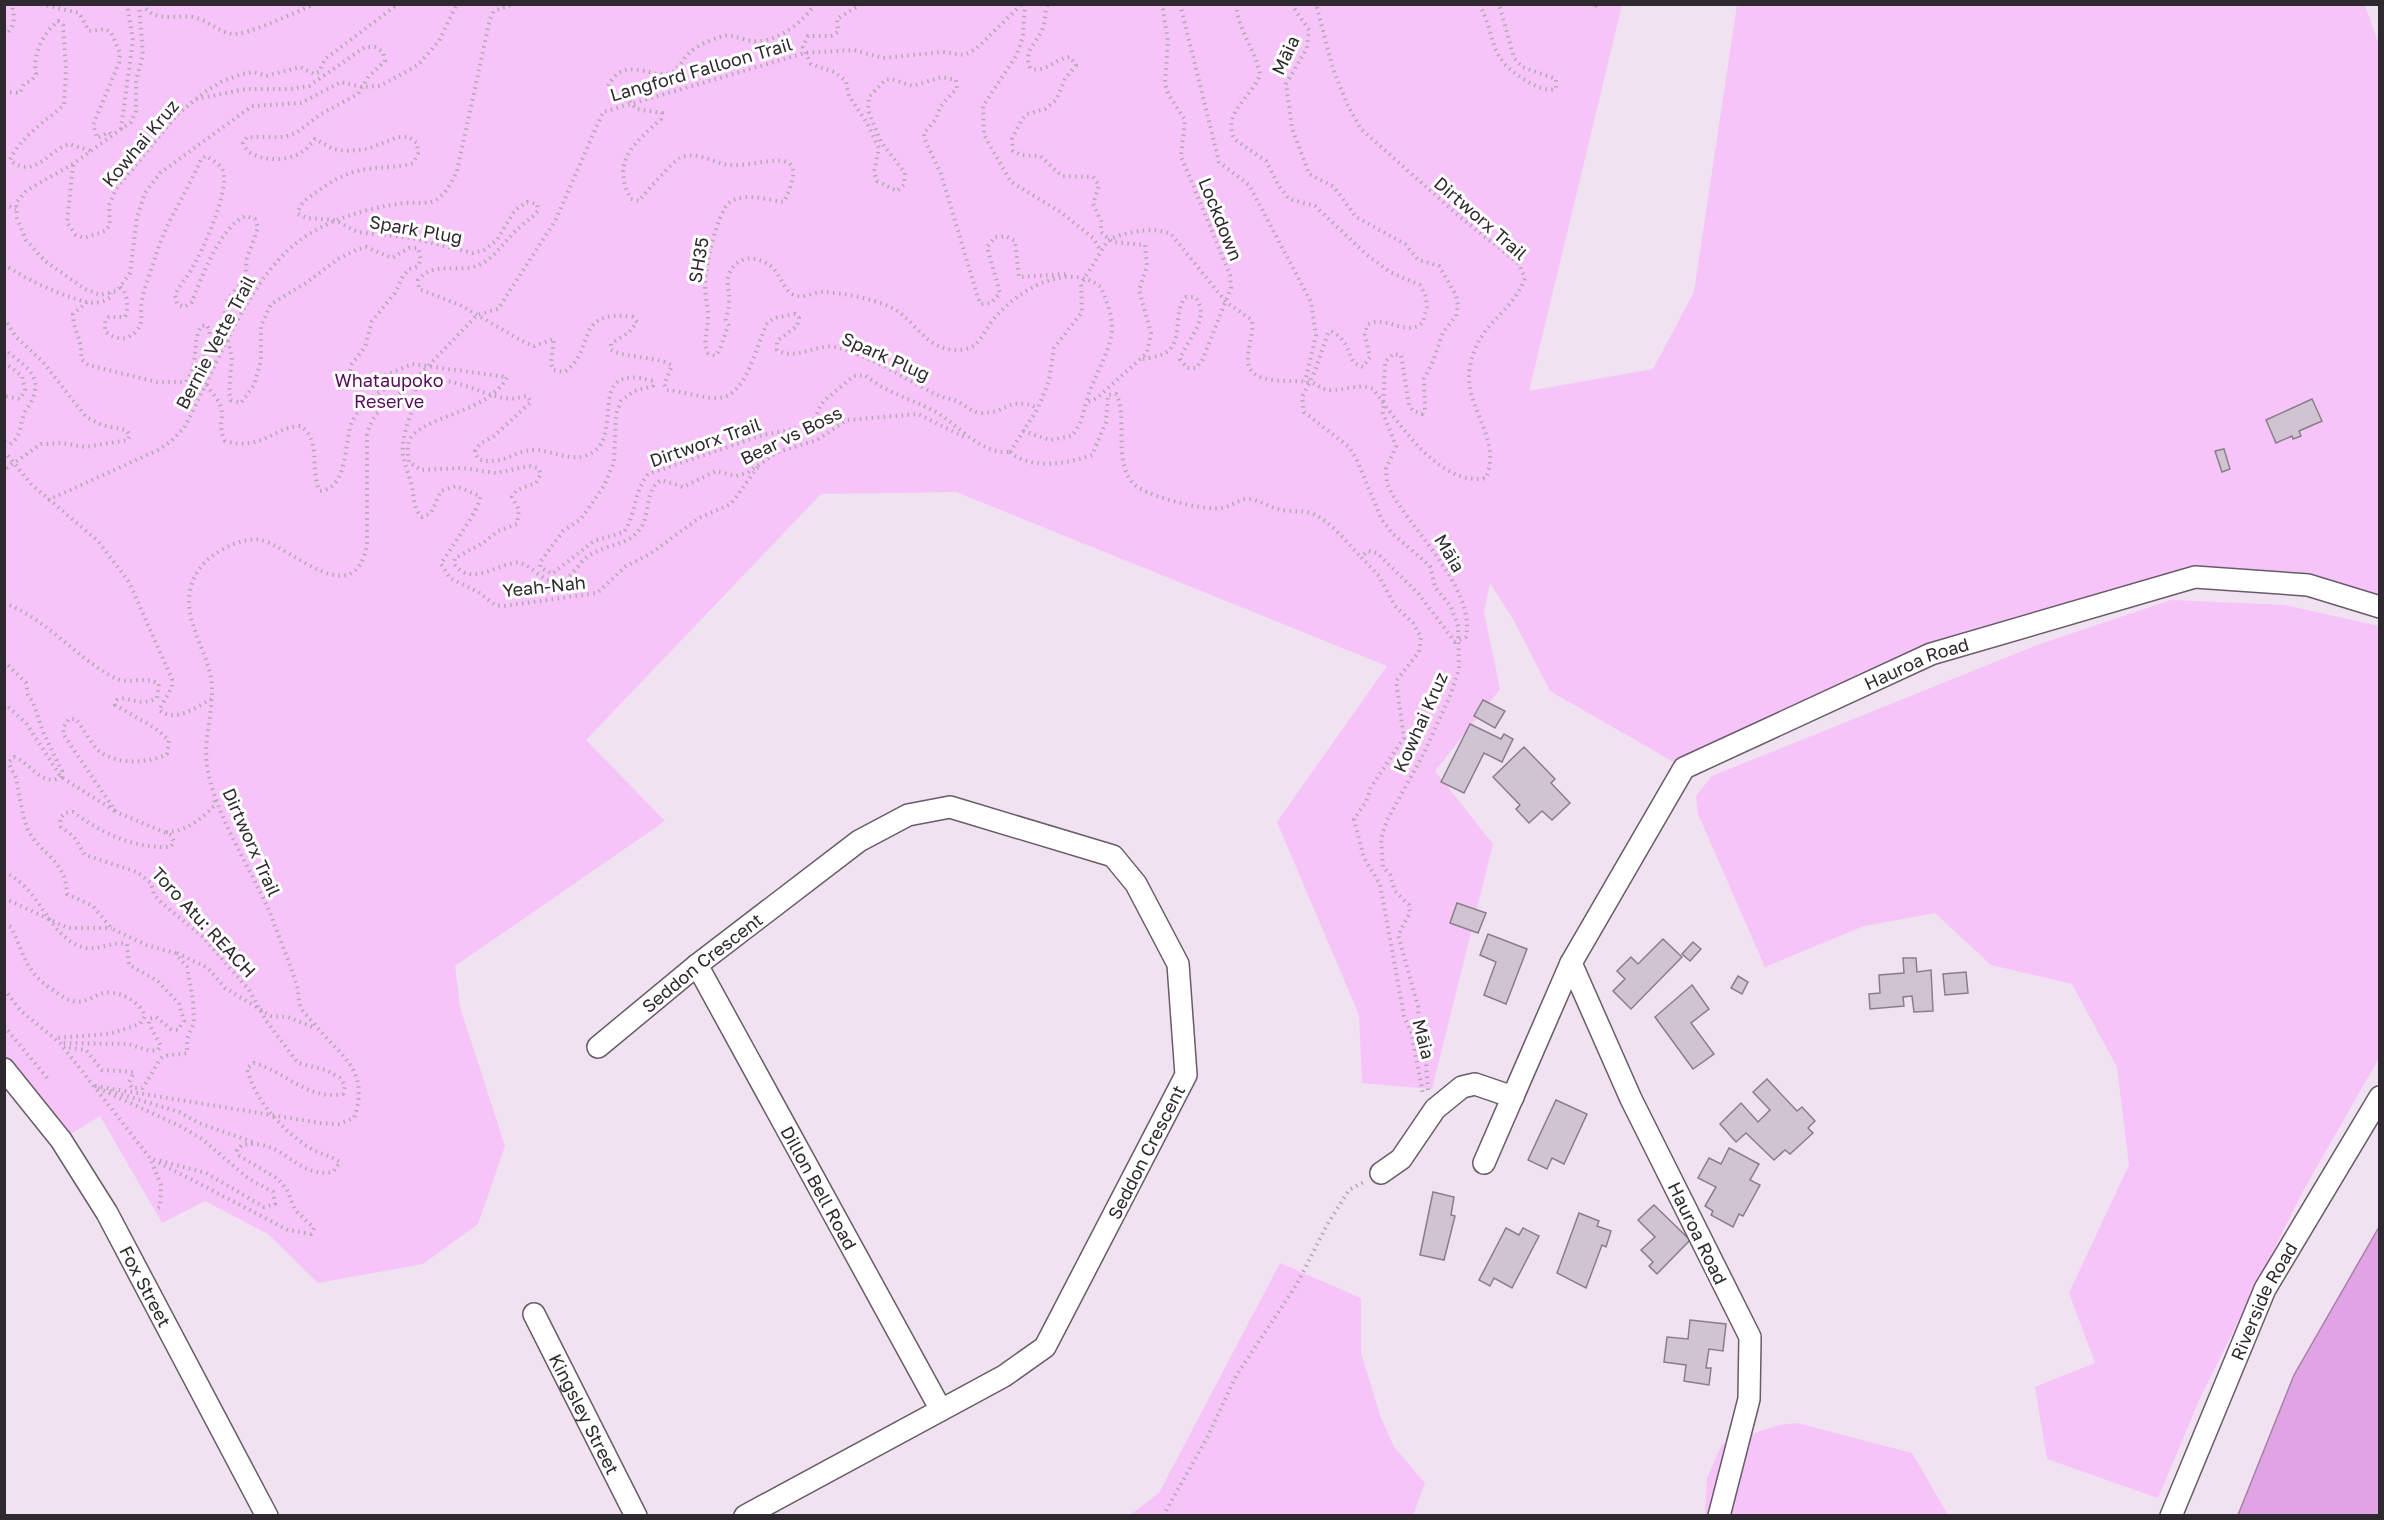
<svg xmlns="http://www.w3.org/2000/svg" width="2384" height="1520" font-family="'Golos Text',sans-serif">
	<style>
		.green { fill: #f6c4f8 }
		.water { fill: #e0a3e3; stroke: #ab7ead; stroke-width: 1.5 }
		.building { fill: #d1c4d2; stroke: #8b7e8b; stroke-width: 1.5 }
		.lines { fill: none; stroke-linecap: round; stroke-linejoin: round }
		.street-casing { stroke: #685c69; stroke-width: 24 }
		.path { stroke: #b4a8b4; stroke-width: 4; stroke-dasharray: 1.5 4.5; stroke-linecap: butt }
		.street { stroke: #fff; stroke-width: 21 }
		.labels { text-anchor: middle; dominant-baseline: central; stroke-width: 6; stroke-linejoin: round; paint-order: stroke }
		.street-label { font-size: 18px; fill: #2e292e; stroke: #fff }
		.park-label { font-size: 18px; fill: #560c5b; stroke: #fff }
	</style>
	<rect width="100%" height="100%" fill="#f0e2f1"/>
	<g class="green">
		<path d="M4 5H1622L1529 391 1653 369 1694 292 1737 5H2365L2380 48 2379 607 2195 577 1931 654 1684 768 1550 691 1513 619 1490 583 1484 612 1500 689 1435 771 1493 844 1432 1089 1362 1083 1359 1015 1277 822 1387 666 956 492 821 494 586 740 665 821 455 966 460 1007 505 1146 478 1224 423 1264 318 1283 268 1234 205 1201 162 1223 100 1116 61 1140 5 1069Z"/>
		<path d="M2171 600 2285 605 2379 626V1058L2303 1191 2200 1398 2158 1498 2047 1459 2035 1387 2095 1363 2069 1293 2129 1165 2117 1067 2072 984 1991 965 1935 913 1864 926 1765 967 1698 814 1696 796 1712 776 2037 645Z"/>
		<path d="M1280 1263 1361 1298V1353L1381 1418 1394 1447 1425 1483 1413 1515H1130L1159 1493Z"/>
		<path d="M1797 1423 1912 1453 1948 1515 1705 1516 1707 1478 1722 1444 1779 1425Z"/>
	</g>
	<path class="water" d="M2379 1227V1515H2238L2294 1375Z"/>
	<g class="building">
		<path d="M2312 399 2322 421 2299 431 2301 436 2293 439 2292 436 2276 443 2266 420Z"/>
		<path d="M2224 449 2230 469 2222 472 2215 451Z"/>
		<path d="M1483 700 1505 711 1495 728 1474 716Z"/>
		<path d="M1470 724 1501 739 1504 734 1513 739 1502 762 1484 753 1464 793 1441 782Z"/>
		<path d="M1524 747 1555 779 1551 783 1570 803 1552 820 1542 811 1529 823 1516 809 1520 805 1493 777Z"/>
		<path d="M1457 903 1486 913 1478 933 1450 923Z"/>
		<path d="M1488 934 1527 949 1506 1004 1484 995 1496 962 1480 955Z"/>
		<path d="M1663 939 1682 957 1631 1009 1613 991 1625 979 1617 971 1631 957 1638 964Z"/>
		<path d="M1693 942 1701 949 1690 961 1682 954Z"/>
		<path d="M1903 958H1916L1917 972 1931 970 1933 1011 1914 1012 1912 996 1903 997 1904 1006 1870 1009 1869 994 1880 993 1879 975 1904 973Z"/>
		<path d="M1966 972 1968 993 1945 995 1943 974Z"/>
		<path d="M1738 976 1748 982 1742 994 1731 988Z"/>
		<path d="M1692 985 1709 1009 1691 1023 1714 1054 1693 1069 1655 1017Z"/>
		<path d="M1767 1079 1797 1111 1802 1107 1815 1121 1808 1128 1813 1133 1790 1154 1785 1150 1774 1160 1746 1133 1736 1142 1720 1124 1741 1103 1758 1122 1770 1110 1753 1092Z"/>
		<path d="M1556 1100 1587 1114 1564 1164 1552 1158 1547 1169 1528 1160Z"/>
		<path d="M1729 1148 1759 1164 1750 1180 1760 1185 1743 1216 1739 1214 1733 1227 1711 1215 1713 1211 1705 1206 1716 1187 1698 1178 1709 1158 1721 1164Z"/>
		<path d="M1433 1192 1454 1197 1451 1215 1455 1216 1444 1260 1420 1255Z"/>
		<path d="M1654 1205 1690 1240 1657 1274 1649 1266 1653 1262 1641 1250 1655 1237 1638 1220Z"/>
		<path d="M1579 1213 1599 1221 1597 1226 1611 1231 1606 1247 1602 1245 1586 1288 1557 1273Z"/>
		<path d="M1506 1228 1519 1235 1523 1228 1539 1236 1512 1288 1494 1278 1490 1286 1479 1280Z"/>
		<path d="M1690 1320 1726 1324 1723 1351 1709 1349 1706 1368H1711L1709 1385 1684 1381 1686 1365 1664 1362 1667 1337 1688 1339Z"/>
	</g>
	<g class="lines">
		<defs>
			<g id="street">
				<path id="s1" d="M697 965 941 1410"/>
				<path id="s2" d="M598 1047 697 965 859 841 908 815 950 807 1113 856 1136 884 1178 964 1186 1075 1045 1347 1004 1376 745 1516"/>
				<path id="s3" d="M4 1069 61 1140 107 1213 267 1516"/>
				<path d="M1484 1163 1571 963"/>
				<path d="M1381 1173 1401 1159 1435 1109 1462 1087 1475 1084 1513 1097"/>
				<path id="s4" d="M534 1314 636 1516"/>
				<path id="s5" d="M1719 1516 1749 1399 1750 1337 1631 1099 1571 963 1684 768 1931 654 2195 577 2308 585 2380 607"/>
				<path id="s6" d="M2171 1516 2265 1289 2380 1097"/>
			</g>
		</defs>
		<use href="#street" class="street-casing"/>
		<g class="path">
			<path d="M41 4 79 13 89 31 104 29 111 32 120 53 119 63 93 125 97 138 109 132 112 136"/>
			<path d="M113 4H125"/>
			<path d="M139 4 143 55 136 80V111L131 122 73 164 27 190 16 203 17 218 26 240 45 261 85 289 100 295 117 291 130 273 137 217 145 193 160 173 252 106 301 103 341 82 362 87 380 86 418 65 439 41 457 4"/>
			<path d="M142 4C156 24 173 14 193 17 208 20 218 32 232 34 246 36 298 11 315 4"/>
			<path d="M815 4C804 21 779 41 758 41 735 41 735 29 709 41 702 44 694 48 689 53 682 59 680 70 670 73 651 79 624 54 608 86 611 96 617 97 627 98L636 109 662 113 661 119C635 143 610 161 631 199L639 201C643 195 674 160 680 158 696 150 713 163 729 165 760 168 815 138 784 202 768 200 744 192 730 202 717 212 705 268 705 285 705 296 708 307 708 318 708 331 702 341 708 353L715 356C724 346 722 337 729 326L726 320C727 314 729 308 729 302 731 293 725 285 729 275 736 254 759 255 773 268 780 275 783 288 792 294 802 300 812 292 823 292 843 293 871 298 890 307 911 316 921 341 944 348 954 351 967 351 975 345 983 337 989 324 997 315 1021 289 1068 261 1101 287 1106 300 1112 313 1112 327 1112 351 1092 378 1086 403"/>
			<path d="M861 4 837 19 838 32 831 36H808L803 47 811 64 834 72 846 81 849 96 867 123 879 148 874 172 877 181 897 191 904 185 905 173 881 142 868 110 869 97 885 80 891 79 913 86 941 77 956 80 957 88 940 107 936 119 924 133V138L941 174 978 298 981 304 991 303 1000 293 987 247 995 237 1006 236 1015 241 1019 277 1068 274"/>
			<path d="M1025 4 1023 37 1016 56 983 106 984 135 1011 182 1062 213 1093 238 1101 251"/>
			<path d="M1180 4 1219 162 1249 185 1311 302 1316 335 1305 382"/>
			<path d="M1236 4C1238 30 1255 49 1260 74 1253 97 1222 111 1234 139L1266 161 1279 186 1289 199 1315 206 1367 255 1390 272 1420 285 1426 297 1427 307 1423 322 1419 326C1401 333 1384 315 1367 325L1365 335 1370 357 1363 367 1354 363C1347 349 1346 339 1331 331L1328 333 1315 371 1302 397 1304 412 1349 447 1356 458 1382 520 1393 534 1430 566 1435 587 1451 607 1458 626 1459 669 1450 696 1424 753 1387 820 1381 839 1383 867 1390 875 1395 891 1409 905 1410 913 1398 935 1418 1006 1420 1048 1426 1063 1428 1090"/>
			<path d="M1291 4 1309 30 1307 48 1286 84 1292 128 1309 174 1334 187 1356 217 1405 244 1418 260 1439 266 1456 295 1458 305 1456 316 1443 332 1434 359 1424 379 1425 410 1422 414 1413 411 1409 405 1401 355 1393 354 1385 362 1383 413 1396 446 1386 469 1387 484C1406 526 1476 586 1466 637L1455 642 1418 593 1377 553 1368 551 1361 557 1379 576 1395 606 1413 623 1421 637 1419 652 1396 681 1404 738 1371 787 1366 802 1354 819 1364 858 1380 884 1404 1016 1411 1032 1423 1094"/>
			<path d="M1479 4C1497 36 1486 57 1525 80 1535 86 1544 91 1556 89V79L1522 67 1514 58 1499 4"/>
			<path d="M1595 7 1596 4"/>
			<path d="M4 36C15 27 16 17 11 4"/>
			<path d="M4 92 20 93 24 84 32 80 36 74C32 56 43 33 58 21L63 25 66 69 64 105C46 121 20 137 10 160 34 180 48 151 69 144L91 151"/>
			<path d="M196 99 246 89H291L309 86 365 47H375L383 52 385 61 369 76 358 94 321 114 296 133 284 137H247L243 143C249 162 287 163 302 152 307 149 311 143 315 139L333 149 347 151 367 149 398 137H409L417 143 418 153 413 163C395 169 375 166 357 171 341 175 328 184 315 193 307 199 299 203 298 214L307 218 335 220 357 232 411 238 473 253 484 250 497 240 515 210 527 202 537 204 538 211C532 218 527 221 520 227 506 238 496 258 479 265 458 274 434 260 418 280L419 289 460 305 524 342 534 346 554 339 551 364 553 370 564 372C597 351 572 308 633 317L637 322 629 332 611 344V350C628 359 660 356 672 366L664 384 667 390C682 391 705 399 718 398 747 397 756 345 767 324L774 318 795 314 799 318 797 326 777 341V350C797 362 818 341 839 348 874 358 907 380 939 396 945 398 951 399 957 401 965 405 971 412 981 413 1008 414 1007 395 1038 408"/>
			<path d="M121 129 133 40 127 4"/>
			<path d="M73 165 67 223 76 235 84 238 105 231 110 225 109 205 116 189 178 114 202 94 221 82 241 74 254 72 266 76 300 67 314 74 319 72 325 59 398 4"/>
			<path d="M4 204 16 209"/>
			<path d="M4 264C20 277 66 298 87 302 95 304 103 302 110 298L111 293"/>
			<path d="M120 287C128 294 129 308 125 317H109L105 321V331C115 340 128 342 137 330 143 323 141 317 141 309 142 291 151 272 156 255 166 221 188 191 201 159L206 156C212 160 220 164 223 171 230 189 203 251 192 268 187 278 179 285 175 295L177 304 184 307 192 302C201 278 221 225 246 216L255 219 258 228 247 258 245 278 228 299 223 319 232 358 229 392 231 400 241 403 254 385 261 361V326L271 304 306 283 338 259 356 250 366 247 392 258 409 248H418L421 260 417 267 409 269 403 276 395 293 372 321 365 347 352 364 348 379 355 388 412 364 507 377C490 412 423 416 410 439 406 446 408 455 409 462L421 470 463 468 496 473 529 466 538 468 541 474 536 483 517 490 512 497 519 510 517 524 498 531 483 543 455 558 454 564C471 586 494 566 514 563 531 560 542 586 560 581 573 577 578 564 587 557 604 544 627 547 640 529 651 514 644 490 661 480L683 487 716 471 736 476 747 473 778 452 817 440 847 420 918 414 966 438"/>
			<path d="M87 302 73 314C73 330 83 341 81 359L88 365 157 382H186C200 361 191 345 201 326L207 325C215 340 204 351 203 366 202 389 218 394 221 408 224 422 217 423 225 441 262 451 272 428 300 426 322 438 309 470 320 491 350 487 343 440 353 420 361 405 373 396 386 388 394 383 404 378 412 380 422 396 410 412 406 429 398 458 406 461 412 487 414 498 414 510 422 517L431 513 441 491 456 486 480 496C482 507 448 551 441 564L450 578 478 592 495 605 504 606 597 593 626 566 650 554 699 518 731 504 760 464"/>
			<path d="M4 318 16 337 43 362 86 417 102 425 126 430 130 435 128 440 85 447 62 443 41 444 4 470"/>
			<path d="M4 348C19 364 46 372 31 402 29 407 25 410 24 414 20 426 21 437 10 444L4 441"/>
			<path d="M1143 359C1148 358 1156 357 1161 355 1186 346 1171 312 1186 297H1195C1212 318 1187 339 1180 359L1187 368H1196L1202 361 1231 288 1230 275 1181 156 1185 120 1168 94 1165 83 1168 42 1162 4"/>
			<path d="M4 362 22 376 25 390 20 399 4 396"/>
			<path d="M412 383 477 315 498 309 555 221 603 112 805 53 854 50 883 58 943 52 964 55 976 49 1022 4"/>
			<path d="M1023 431 1050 440 1072 436 1080 424 1086 403 1097 398 1147 353 1151 333 1139 290 1147 266 1145 245 1112 242 1101 232V221L1093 204 1099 185 1093 177 1062 176 1040 156 1021 155 1013 151 1012 139 1021 121 1027 114 1045 109 1056 100 1065 79 1076 65 1070 57C1055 58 1046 74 1030 68 1023 50 1037 43 1043 28 1046 20 1044 12 1048 4"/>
			<path d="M4 451 32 485 98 541 129 582 172 679V687L159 710C175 723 195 708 211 699"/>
			<path d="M1010 452 1038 408 1049 381 1054 348 1082 312 1081 284 1108 240C1126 232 1153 226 1171 234L1226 302 1252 320C1254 334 1247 348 1248 362 1251 387 1295 379 1310 382 1318 384 1322 391 1332 390 1346 390 1359 383 1373 389 1397 420 1439 488 1486 478 1503 438 1462 405 1470 367 1478 321 1511 316 1525 278L1519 264 1459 216 1361 129 1348 106 1333 69 1316 4"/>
			<path d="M1010 452C1030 470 1068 464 1092 455L1106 422 1108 395 1116 394C1128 415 1113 458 1132 482 1143 496 1204 511 1222 508 1231 507 1238 499 1247 499 1259 499 1270 508 1282 510 1292 512 1304 510 1313 514 1332 522 1347 543 1361 557"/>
			<path d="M48 500 158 450 170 442 184 428C217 367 250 270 309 234 339 216 370 208 404 203 413 202 423 204 431 202 444 198 452 182 457 171L490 19 494 11 513 4"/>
			<path d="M4 603C45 618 74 655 111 676 129 687 143 674 159 684L157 698C146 704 136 702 124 698L117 700 115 705 155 728 169 740 167 754C149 764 114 765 98 750 90 742 83 728 76 719H69L64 726 63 734 116 812 171 835 174 842 170 847C131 848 104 834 73 812L65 813 60 818 61 827 74 837 85 855 137 872 151 883 154 895 163 904 203 937 249 990 267 1022 298 1063 326 1070 340 1078 345 1086 343 1094C308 1101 285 1071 254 1063L247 1068C254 1100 283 1131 310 1148 320 1154 331 1156 340 1162L333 1172C295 1179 284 1137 242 1145L237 1150 238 1155 278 1179 287 1190 295 1210 314 1228 311 1234 288 1230 150 1158"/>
			<path d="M4 661 26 683 28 695 33 702 43 732 62 771 61 777C42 788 30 762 14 757L9 762C10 770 17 775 17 783 18 792 24 819 27 828 39 854 66 859 67 894L93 906 111 928 146 945 175 953 187 967 193 1000 194 1023 187 1039V1053C180 1055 170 1054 163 1057 158 1059 148 1082 142 1088H132L129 1083 134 1072 102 1070 86 1050 64 1047"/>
			<path d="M4 703 26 723 61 777 115 811"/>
			<path d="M166 832C186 832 201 819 214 806L215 798"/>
			<path d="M4 872C43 889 48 940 86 948 101 950 113 941 127 944L129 965 158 981 179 1004 184 1021 178 1030 171 1029 156 1017 149 1019V1024L161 1046 158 1050 150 1051 128 1044 60 1043"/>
			<path d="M4 898 68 928H112"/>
			<path d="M4 924 11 927C25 955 24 971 53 990 59 994 66 1000 73 1001 85 1004 93 996 103 993 119 990 139 1001 145 1016L140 1024 109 1034 55 1038"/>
			<path d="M177 953 208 968 225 988 271 1016 288 1017 315 1028"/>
			<path d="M4 989 21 1011 60 1043 150 1158 161 1185 160 1207 155 1210"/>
			<path d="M4 1026 49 1080"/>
			<path d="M95 1086 320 1123 339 1124 354 1118C371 1069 340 1057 313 1022 309 1018 304 1013 301 1008 298 1001 299 993 297 986 290 963 280 940 272 918 252 869 219 823 208 772 201 740 216 709 211 678 206 649 184 621 190 591 193 575 202 563 215 554 227 546 246 537 261 540 293 548 354 613 367 545V435C371 418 379 410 393 399 401 393 409 384 419 381 449 374 477 393 504 398 512 400 520 397 527 396L531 402 494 436 480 444 475 451 478 459C504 467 512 450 535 450 551 450 568 461 585 456 631 441 579 360 653 381V386L634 391 621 401 616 414 614 462 604 486 581 519 563 531 541 561 540 567 552 574 594 541 624 532C636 514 634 491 648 474L763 435 813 425 820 406 826 399 854 376 865 375C885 392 909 398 932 410 958 423 978 454 1010 452"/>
			<path d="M98 1088 182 1127 202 1139 249 1179 273 1192 275 1204 264 1207 206 1173 157 1160"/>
			<path d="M110 1091 179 1112 199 1123 253 1142"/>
			<path d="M1163 1516 1208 1436 1236 1376 1297 1284 1327 1225 1349 1190 1364 1182"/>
		</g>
		<use href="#street" class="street"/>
	</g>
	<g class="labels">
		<g class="street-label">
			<text transform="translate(1285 55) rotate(-65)">Māia</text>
			<text transform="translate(701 69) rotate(-16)">Langford Falloon Trail</text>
			<text transform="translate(140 143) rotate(-50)">Kowhai Kruz</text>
			<text transform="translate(1481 218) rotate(41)">Dirtworx Trail</text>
			<text transform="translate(1221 219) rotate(68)">Lockdown</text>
			<text transform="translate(416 229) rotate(10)">Spark Plug</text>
			<text transform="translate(698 260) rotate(-80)">SH35</text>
			<text transform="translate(215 342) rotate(-62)">Bernie Vette Trail</text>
			<text transform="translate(886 356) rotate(24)">Spark Plug</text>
			<text transform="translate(791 435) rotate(-26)">Bear vs Boss</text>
			<text transform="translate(705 442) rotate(-19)">Dirtworx Trail</text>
			<text transform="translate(1450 553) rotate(59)">Māia</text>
			<text transform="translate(544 586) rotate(-6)">Yeah-Nah</text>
			<text stroke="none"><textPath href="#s5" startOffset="1078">Hauroa Road</textPath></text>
			<text transform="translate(1420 722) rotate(-66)">Kowhai Kruz</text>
			<text transform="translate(252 842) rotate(66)">Dirtworx Trail</text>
			<text transform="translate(204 922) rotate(47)">Toro Atu: REACH</text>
			<text stroke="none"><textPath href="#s2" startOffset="134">Seddon Crescent</textPath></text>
			<text transform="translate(1424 1039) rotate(76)">Māia</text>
			<text transform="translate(1146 1152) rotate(-63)">Seddon Crescent</text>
			<text stroke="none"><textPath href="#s1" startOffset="254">Dillon Bell Road</textPath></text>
			<text transform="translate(1698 1233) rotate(64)">Hauroa Road</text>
			<text stroke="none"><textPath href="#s3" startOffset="260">Fox Street</textPath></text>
			<text stroke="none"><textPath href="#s6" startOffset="234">Riverside Road</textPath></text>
			<text stroke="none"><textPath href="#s4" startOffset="112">Kingsley Street</textPath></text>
		</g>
		<g class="park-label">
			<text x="389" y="380">Whataupoko<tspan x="389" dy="21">Reserve</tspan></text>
		</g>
	</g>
	<rect width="2384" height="1520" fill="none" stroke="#2e292e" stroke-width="12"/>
</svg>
